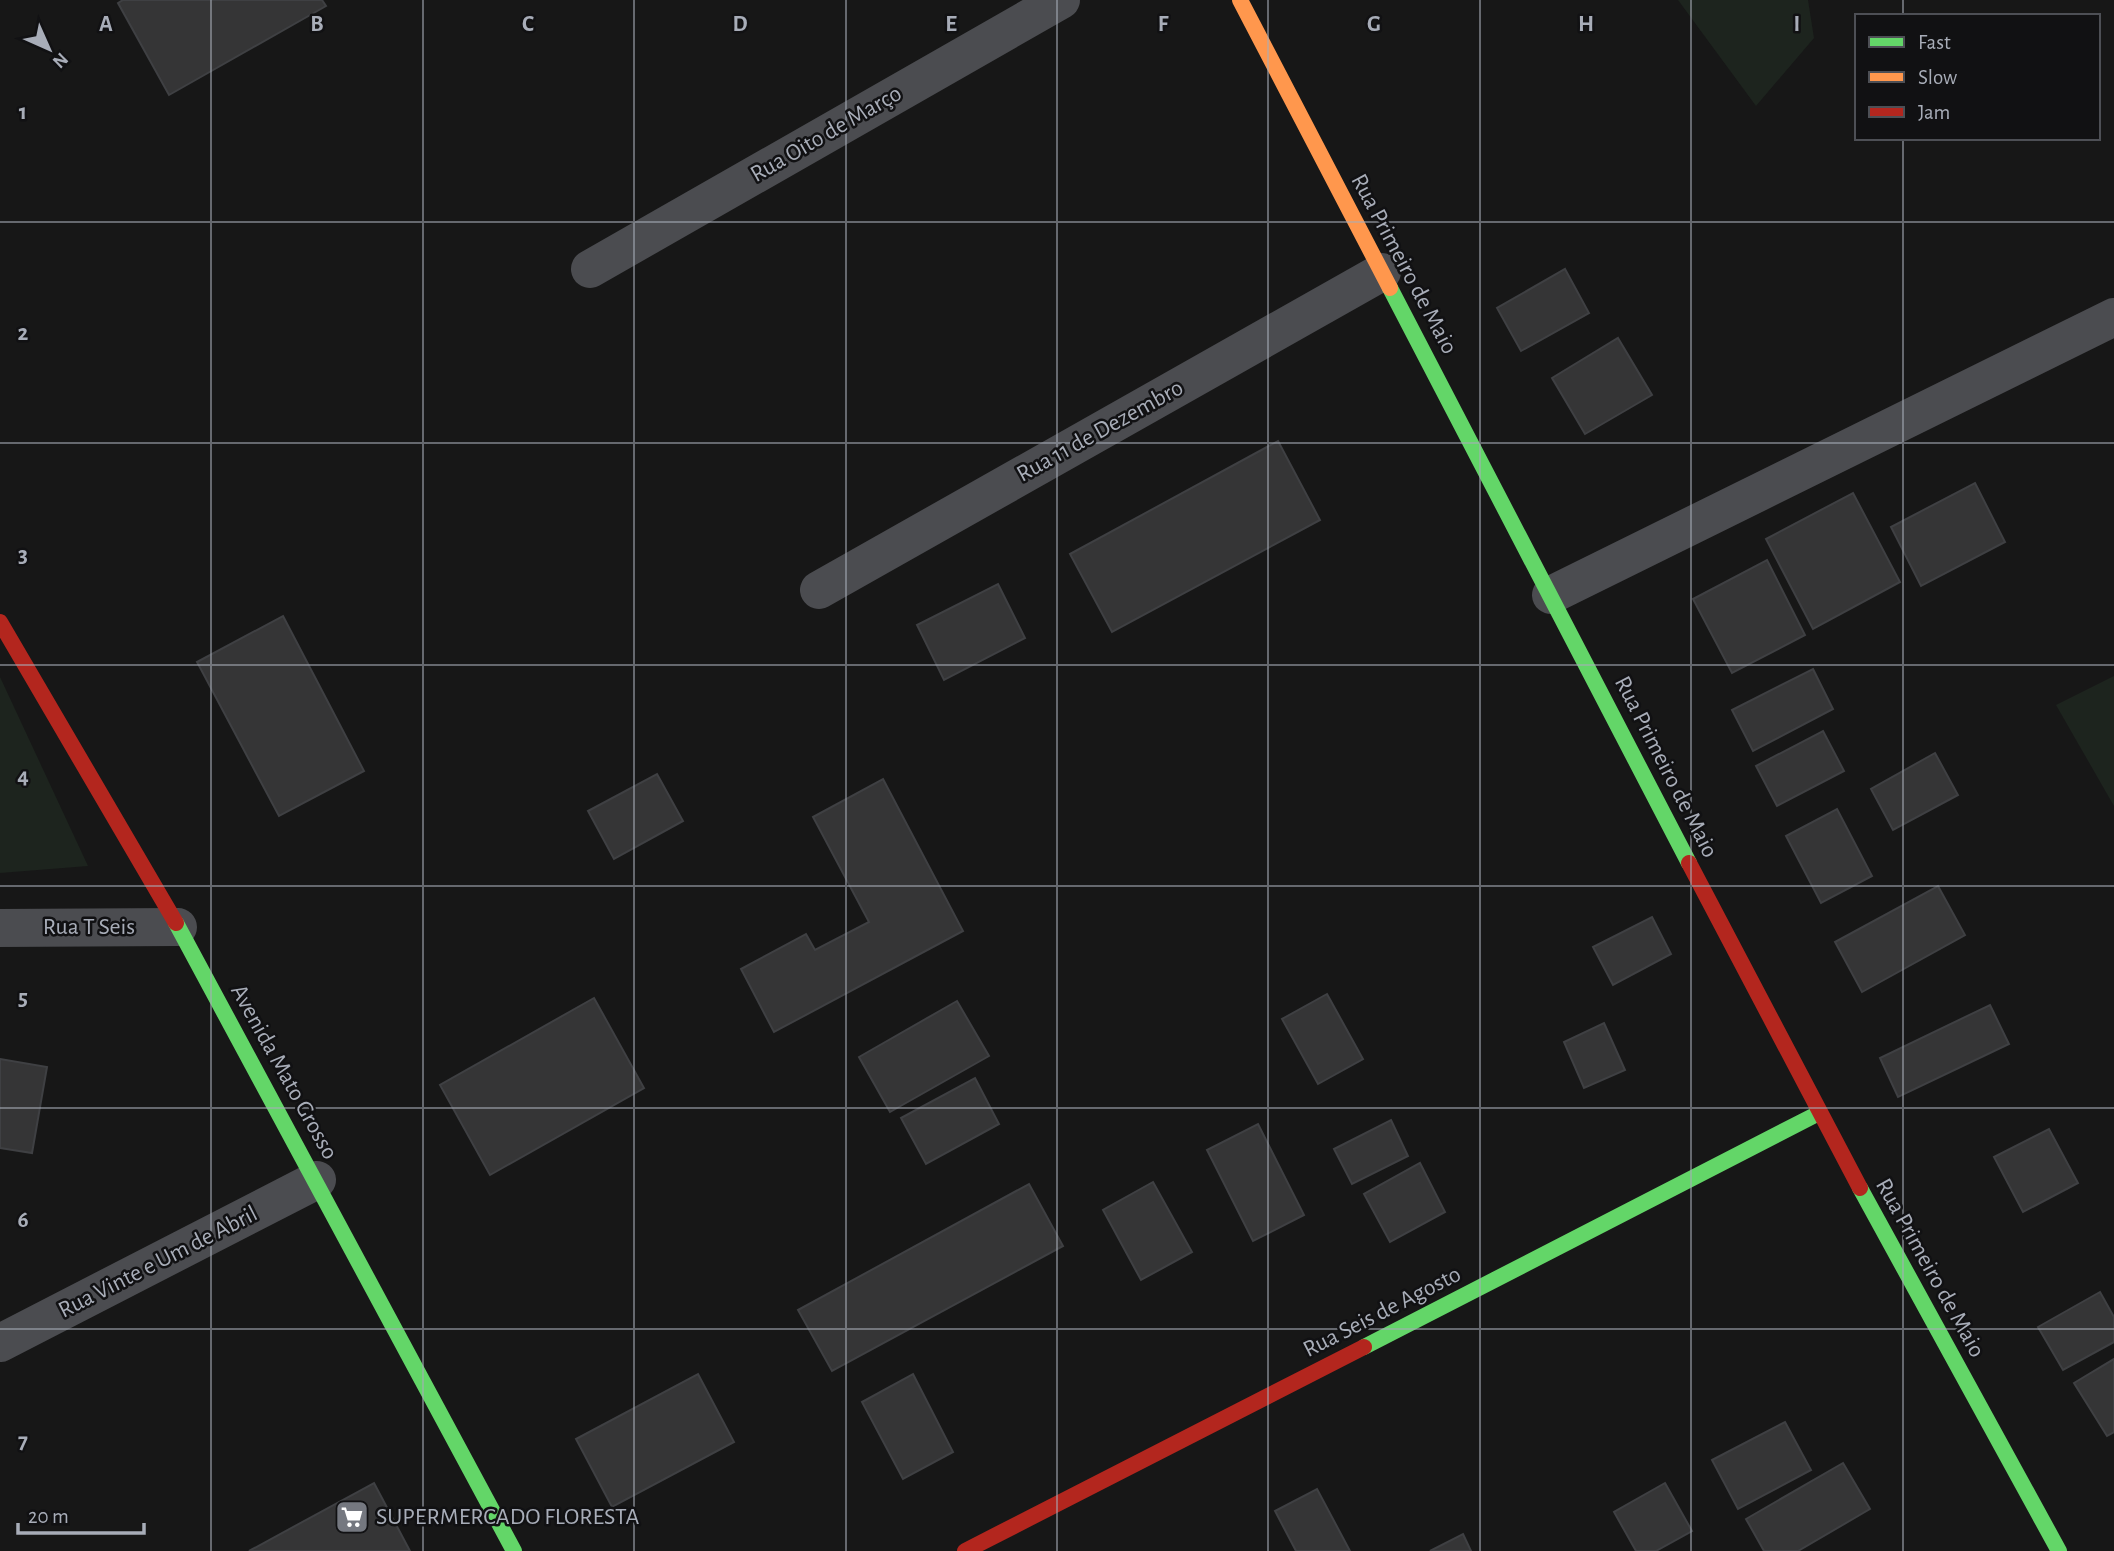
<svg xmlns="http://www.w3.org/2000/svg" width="2114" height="1551" font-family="'Alegreya Sans',sans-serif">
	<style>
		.green { fill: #1d241e }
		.building { fill: #353536; stroke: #3f4043; stroke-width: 2 }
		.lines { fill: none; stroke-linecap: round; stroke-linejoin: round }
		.street { stroke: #4b4c50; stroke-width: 38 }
		.fast { stroke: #63d668; stroke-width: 16 }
		.slow { stroke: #ff974d; stroke-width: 16 }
		.jam { stroke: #b3261e; stroke-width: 16 }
		.grid { fill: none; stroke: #a8adb8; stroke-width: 2; stroke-opacity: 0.55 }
		.labels { text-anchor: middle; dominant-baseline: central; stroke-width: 5; stroke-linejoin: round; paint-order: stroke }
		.street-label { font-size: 24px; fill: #a8adb8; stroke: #111113 }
		.poi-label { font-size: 24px; fill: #a8adb8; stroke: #111113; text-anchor: start }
		.grid-label { font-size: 23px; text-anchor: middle; font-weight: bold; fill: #a8adb8; stroke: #111113; stroke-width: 5; stroke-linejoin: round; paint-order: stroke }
	</style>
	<rect width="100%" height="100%" fill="#171717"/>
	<g class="green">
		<path d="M1678 0H1808L1814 38 1756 106Z"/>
		<path d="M2114 676V806L2056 705Z"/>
		<path d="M0 677 88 866 0 873Z"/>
	</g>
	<g class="building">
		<path d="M123 0H322L326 6 169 95 118 3Z"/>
		<path d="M1565 269 1589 313 1521 351 1497 308Z"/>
		<path d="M1618 338 1652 395 1585 434 1552 378Z"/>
		<path d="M1278 441 1320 520 1112 632 1070 554Z"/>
		<path d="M1975 483 2005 542 1921 586 1891 527Z"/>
		<path d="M1853 493 1900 582 1813 629 1766 539Z"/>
		<path d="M1767 560 1805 635 1732 673 1693 599Z"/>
		<path d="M998 584 1025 638 944 680 917 625Z"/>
		<path d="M283 616 364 771 279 816 197 662Z"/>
		<path d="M1813 669 1833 709 1753 751 1732 710Z"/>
		<path d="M1823 731 1844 771 1777 806 1756 766Z"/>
		<path d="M1935 753 1958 795 1893 830 1871 789Z"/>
		<path d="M657 774 683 821 614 859 588 811Z"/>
		<path d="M883 779 963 931 774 1032 741 969 806 934 815 950 869 922 813 817Z"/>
		<path d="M1837 809 1872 876 1821 903 1786 836Z"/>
		<path d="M1938 886 1965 935 1862 992 1835 942Z"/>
		<path d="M1652 917 1671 954 1613 985 1593 947Z"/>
		<path d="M1327 994 1363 1059 1318 1084 1282 1019Z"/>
		<path d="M594 998 644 1088 490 1175 440 1085Z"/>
		<path d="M957 1001 989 1056 890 1112 859 1057Z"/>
		<path d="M1990 1005 2009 1044 1898 1097 1880 1058Z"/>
		<path d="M1604 1023 1625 1070 1584 1088 1564 1042Z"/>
		<path d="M0 1059 47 1067 32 1153 0 1148Z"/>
		<path d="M975 1078 999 1124 926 1164 901 1118Z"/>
		<path d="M1391 1120 1408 1156 1352 1184 1334 1149Z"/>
		<path d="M1258 1124 1304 1215 1253 1241 1207 1150Z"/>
		<path d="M2049 1129 2078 1183 2023 1212 1994 1157Z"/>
		<path d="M1420 1163 1445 1212 1390 1242 1364 1194Z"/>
		<path d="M1153 1182 1192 1252 1141 1280 1103 1210Z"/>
		<path d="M1029 1184 1063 1246 832 1371 798 1310Z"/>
		<path d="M2100 1292 2114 1317V1342L2063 1370 2038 1327Z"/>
		<path d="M2114 1359V1432L2107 1436 2074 1383Z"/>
		<path d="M698 1374 734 1442 612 1507 576 1439Z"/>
		<path d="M913 1374 953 1452 903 1479 862 1402Z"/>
		<path d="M1785 1422 1811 1470 1738 1509 1712 1460Z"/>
		<path d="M1843 1463 1870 1509 1798 1551H1764L1746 1519Z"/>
		<path d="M374 1483 410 1551H249Z"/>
		<path d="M1665 1483 1692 1531 1656 1551H1636L1614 1512Z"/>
		<path d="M1317 1489 1350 1551H1296L1275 1511Z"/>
		<path d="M1463 1534 1471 1551H1430Z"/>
	</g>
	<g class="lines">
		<g class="street">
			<path d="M590 269 1061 0"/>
			<path d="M819 590 1382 272"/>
			<path d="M1551 595 2114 317"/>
			<path d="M0 928 178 927"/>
			<path d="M0 1343 317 1180"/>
		</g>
		<g class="fast">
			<path d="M1390 288 1689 863"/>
			<path d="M176 923 514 1551"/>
			<path d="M1860 1188 2059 1551"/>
			<path d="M1364 1347 1819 1113"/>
		</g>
		<path class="slow" d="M1240 0 1390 288"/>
		<g class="jam">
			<path d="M0 622 176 923"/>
			<path d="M1689 863 1860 1188"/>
			<path d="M965 1551 1364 1347"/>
		</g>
	</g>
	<path class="grid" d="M211 0V1551M423 0V1551M634 0V1551M846 0V1551M1057 0V1551M1268 0V1551M1480 0V1551M1691 0V1551M1903 0V16M1903 138V1551M0 222H2114M0 443H2114M0 665H2114M0 886H2114M0 1108H2114M0 1329H2114"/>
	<defs>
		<symbol id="supermarket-square" viewBox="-11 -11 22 22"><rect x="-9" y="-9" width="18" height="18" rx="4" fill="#757880" stroke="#111113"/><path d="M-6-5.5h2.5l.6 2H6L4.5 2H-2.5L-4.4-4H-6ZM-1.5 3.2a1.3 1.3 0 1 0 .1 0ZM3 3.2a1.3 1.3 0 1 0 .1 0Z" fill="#fff"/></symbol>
	</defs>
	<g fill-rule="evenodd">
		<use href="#supermarket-square" x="333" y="1498" width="38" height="38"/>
	</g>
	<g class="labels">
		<g class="street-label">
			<text transform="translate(826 134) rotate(-30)">Rua Oito de Março</text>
			<text transform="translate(1404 264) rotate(62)">Rua Primeiro de Maio</text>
			<text transform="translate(1100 431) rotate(-29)">Rua 11 de Dezembro</text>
			<text transform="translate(1666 767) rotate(63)">Rua Primeiro de Maio</text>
			<text x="89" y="927">Rua T Seis</text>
			<text transform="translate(284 1072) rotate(61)">Avenida Mato Grosso</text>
			<text transform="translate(158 1262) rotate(-27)">Rua Vinte e Um de Abril</text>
			<text transform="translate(1930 1268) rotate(61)">Rua Primeiro de Maio</text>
			<text transform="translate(1382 1312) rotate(-27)">Rua Seis de Agosto</text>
		</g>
		<g class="poi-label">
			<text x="376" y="1517">SUPERMERCADO FLORESTA</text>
		</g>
	</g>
	<g class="grid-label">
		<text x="106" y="31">A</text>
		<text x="317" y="31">B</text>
		<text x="528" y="31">C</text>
		<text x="740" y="31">D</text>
		<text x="951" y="31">E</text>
		<text x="1163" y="31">F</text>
		<text x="1374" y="31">G</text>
		<text x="1586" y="31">H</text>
		<text x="1797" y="31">I</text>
		<text x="23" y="119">1</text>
		<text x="23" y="340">2</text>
		<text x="23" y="562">3</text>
		<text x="23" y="783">4</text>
		<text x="23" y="1005">5</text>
		<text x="23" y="1227">6</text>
		<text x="23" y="1448">7</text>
	</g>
	<rect x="1855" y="14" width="245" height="126" fill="#111113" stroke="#4d4f55" stroke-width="2"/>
	<rect x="1869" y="37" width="35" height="10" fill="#63d668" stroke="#4d4f55" stroke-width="2"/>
	<text x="1918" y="49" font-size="21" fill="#a8adb8">Fast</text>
	<rect x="1869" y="72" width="35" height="10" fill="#ff974d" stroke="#4d4f55" stroke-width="2"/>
	<text x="1918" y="84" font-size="21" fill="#a8adb8">Slow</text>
	<rect x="1869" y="107" width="35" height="10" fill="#b3261e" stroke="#4d4f55" stroke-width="2"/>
	<text x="1918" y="119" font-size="21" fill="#a8adb8">Jam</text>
	<g transform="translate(49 49) rotate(135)" stroke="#111113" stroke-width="5" paint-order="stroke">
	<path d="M0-5L12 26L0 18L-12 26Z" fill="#a8adb8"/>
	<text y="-10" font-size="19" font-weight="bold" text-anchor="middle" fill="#a8adb8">N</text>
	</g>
	<path d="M18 1523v10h126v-10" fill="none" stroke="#a8adb8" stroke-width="3.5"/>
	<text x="28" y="1523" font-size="21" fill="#a8adb8" stroke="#111113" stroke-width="5" paint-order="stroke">20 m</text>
</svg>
